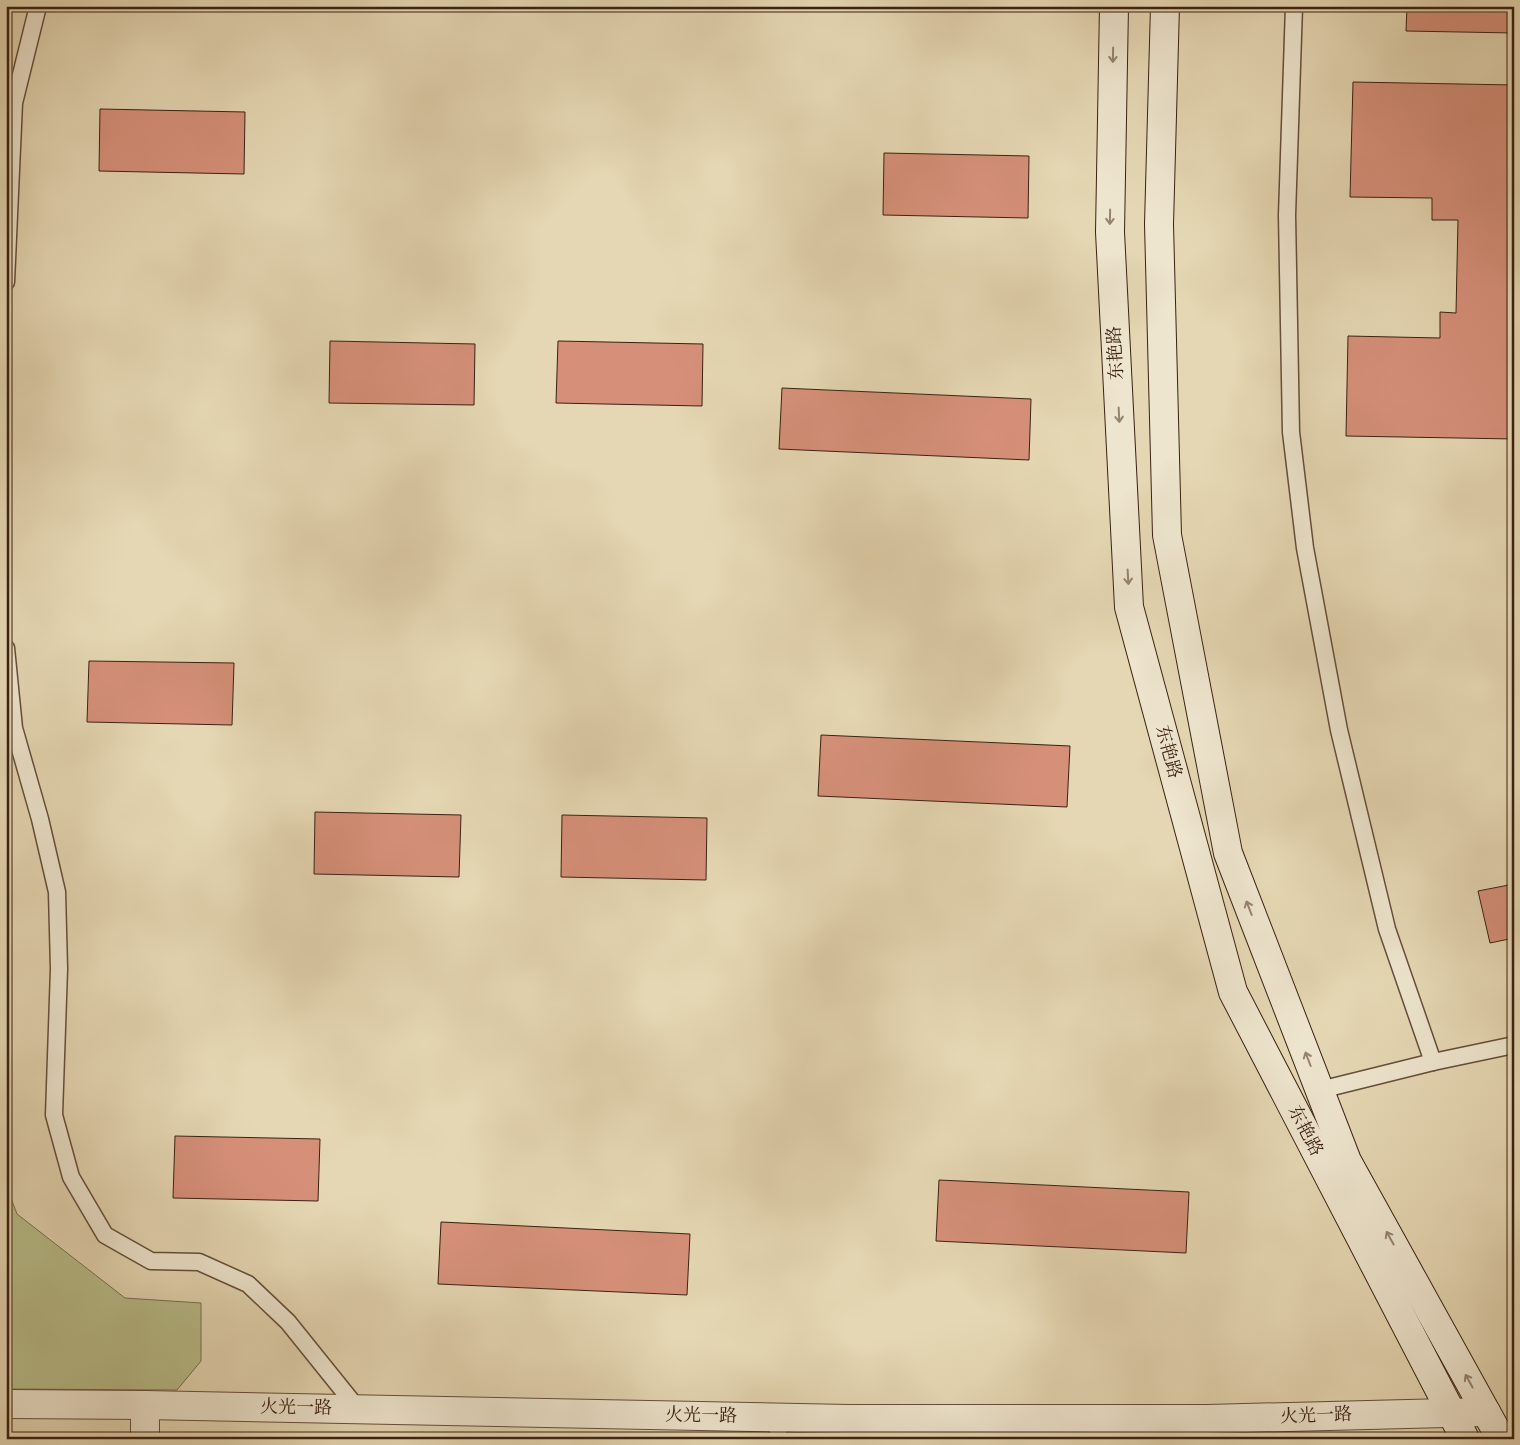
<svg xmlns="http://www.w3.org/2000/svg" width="1520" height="1445" font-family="'IM FELL DW Pica','Noto Serif SC',serif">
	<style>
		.green { fill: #b8bd8a; stroke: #796f4e }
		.building { fill: #d6907a; stroke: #3a2113 }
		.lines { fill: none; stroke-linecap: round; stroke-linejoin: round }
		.service-casing { stroke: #654e3b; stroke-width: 19 }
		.tertiary-casing { stroke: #654e3b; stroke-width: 30 }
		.secondary-casing { stroke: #3a2113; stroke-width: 30 }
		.service { stroke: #eee5ce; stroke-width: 16 }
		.tertiary { stroke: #eee5ce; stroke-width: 28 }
		.secondary { stroke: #eee5ce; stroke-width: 28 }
		.oneway { stroke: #948370 }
		.labels { text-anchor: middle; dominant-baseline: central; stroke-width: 5; stroke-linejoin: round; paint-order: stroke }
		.street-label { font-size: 18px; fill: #3a2113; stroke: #eee5ce }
	</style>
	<rect width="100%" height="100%" fill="#e5d7b3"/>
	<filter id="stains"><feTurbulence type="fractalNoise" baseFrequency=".004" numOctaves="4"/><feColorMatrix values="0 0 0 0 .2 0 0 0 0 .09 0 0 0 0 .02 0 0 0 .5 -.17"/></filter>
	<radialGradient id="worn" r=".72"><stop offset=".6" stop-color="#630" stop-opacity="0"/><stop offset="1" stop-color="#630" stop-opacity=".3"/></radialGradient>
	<path class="green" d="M6 1185 17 1214 125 1298 201 1303V1361L177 1390 6 1389Z"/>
	<g class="building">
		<path d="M1407 6H1514V33L1406 31Z"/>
		<path d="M1353 82 1514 85V439L1346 436 1348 336 1440 338V312L1456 313 1458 220H1432V198L1350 197Z"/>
		<path d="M100 109 245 112 244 174 99 171Z"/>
		<path d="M884 153 1029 156 1028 218 883 215Z"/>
		<path d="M330 341 475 344 474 405 329 403Z"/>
		<path d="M558 341 703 344 702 406 556 403Z"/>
		<path d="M782 388 1031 399 1029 460 779 449Z"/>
		<path d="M89 661 234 663 232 725 87 722Z"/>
		<path d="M821 735 1070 746 1067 807 818 796Z"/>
		<path d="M315 812 461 815 459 877 314 874Z"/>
		<path d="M562 815 707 818 706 880 561 877Z"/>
		<path d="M1514 884V938L1490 943 1478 891Z"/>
		<path d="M175 1136 320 1139 318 1201 173 1198Z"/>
		<path d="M939 1180 1189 1192 1186 1253 936 1241Z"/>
		<path d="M441 1222 690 1234 687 1295 438 1284Z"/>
	</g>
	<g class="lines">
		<defs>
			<g id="service">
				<path d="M1294 6 1287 215 1291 432 1305 548 1339 730 1387 929 1433 1062"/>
				<path d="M6 282 14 103 38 6"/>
				<path d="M6 648 14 728 40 819 57 892 59 969 54 1115 71 1177 105 1235 151 1261 199 1262 248 1284 288 1322 358 1409"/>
				<path d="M1320 1090 1433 1062 1514 1045"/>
				<path d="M778 1439V1418"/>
				<path d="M849 1439V1419"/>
			</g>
			<g id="tertiary">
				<path d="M6 1404 145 1405 849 1419H1207L1486 1412"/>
				<path d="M145 1439V1405"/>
			</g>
			<g id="secondary">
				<path d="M1114 6 1110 232 1129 607 1233 992 1465 1439"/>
				<path d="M1165 6 1159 224 1167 535 1228 853 1347 1161 1501 1439"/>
			</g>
		</defs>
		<use href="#service" class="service-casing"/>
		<use href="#tertiary" class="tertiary-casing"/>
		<use href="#secondary" class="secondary-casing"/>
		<use href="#service" class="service"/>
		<use href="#tertiary" class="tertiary"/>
		<use href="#secondary" class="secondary"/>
	</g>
	<defs><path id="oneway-shaft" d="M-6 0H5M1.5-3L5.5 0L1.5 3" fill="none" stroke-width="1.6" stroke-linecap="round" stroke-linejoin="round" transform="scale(1.25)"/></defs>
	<g class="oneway">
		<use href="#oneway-shaft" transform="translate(1113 55) rotate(91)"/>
		<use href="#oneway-shaft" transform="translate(1110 217) rotate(91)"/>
		<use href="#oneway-shaft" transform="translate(1119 415) rotate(87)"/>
		<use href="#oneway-shaft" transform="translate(1128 577) rotate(87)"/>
		<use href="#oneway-shaft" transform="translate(1249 908) rotate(-111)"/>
		<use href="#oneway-shaft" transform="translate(1308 1059) rotate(-111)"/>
		<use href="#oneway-shaft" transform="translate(1390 1238) rotate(-119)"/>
		<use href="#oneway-shaft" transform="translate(1469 1381) rotate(-119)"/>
	</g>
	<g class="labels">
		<g class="street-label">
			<text transform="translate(1116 353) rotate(-93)">东艳路</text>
			<text transform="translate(1168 752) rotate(75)">东艳路</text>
			<text transform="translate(1305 1131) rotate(63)">东艳路</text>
			<text transform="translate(296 1408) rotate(1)">火光一路</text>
			<text transform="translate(701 1416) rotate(1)">火光一路</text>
			<text transform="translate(1316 1416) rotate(-2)">火光一路</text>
		</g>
	</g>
	<rect width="1520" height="1445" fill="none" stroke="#e5d7b3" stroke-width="25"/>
	<rect x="8" y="8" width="1505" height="1430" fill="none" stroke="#3a2113" stroke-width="2.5"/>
	<rect x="12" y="12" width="1495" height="1420" fill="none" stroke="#3a2113"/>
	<rect width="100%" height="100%" filter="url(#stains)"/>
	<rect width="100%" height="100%" fill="url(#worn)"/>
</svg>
